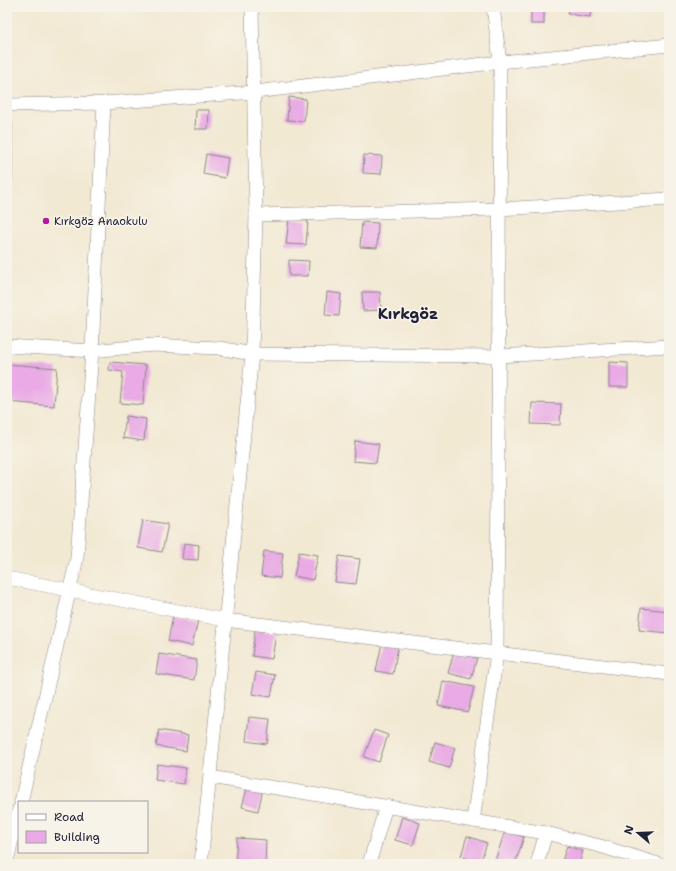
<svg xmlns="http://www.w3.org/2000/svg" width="676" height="871" font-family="'Shantell Sans',sans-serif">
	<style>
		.building { fill: #e9aae5 }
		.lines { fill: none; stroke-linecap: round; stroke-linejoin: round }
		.street-casing { stroke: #8a8687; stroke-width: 14 }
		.street { stroke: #fff; stroke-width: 13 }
		.poi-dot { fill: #b5179e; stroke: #f7f3e8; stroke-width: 1.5 }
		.labels { text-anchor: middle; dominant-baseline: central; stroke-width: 3.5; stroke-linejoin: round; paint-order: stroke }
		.poi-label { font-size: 11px; fill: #22223b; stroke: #f7f3e8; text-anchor: start }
		.district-label { font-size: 15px; font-weight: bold; fill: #22223b; stroke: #f7f3e8 }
	</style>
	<rect width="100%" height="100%" fill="#f7f3e8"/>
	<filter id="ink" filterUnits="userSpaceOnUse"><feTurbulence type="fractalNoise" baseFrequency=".025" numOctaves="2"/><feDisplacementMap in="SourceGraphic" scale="8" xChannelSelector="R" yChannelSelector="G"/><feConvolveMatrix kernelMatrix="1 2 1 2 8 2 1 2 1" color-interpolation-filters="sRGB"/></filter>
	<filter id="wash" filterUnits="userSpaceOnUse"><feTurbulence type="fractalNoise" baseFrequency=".012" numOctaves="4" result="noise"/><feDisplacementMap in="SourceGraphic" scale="16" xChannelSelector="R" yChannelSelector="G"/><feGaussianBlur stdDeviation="0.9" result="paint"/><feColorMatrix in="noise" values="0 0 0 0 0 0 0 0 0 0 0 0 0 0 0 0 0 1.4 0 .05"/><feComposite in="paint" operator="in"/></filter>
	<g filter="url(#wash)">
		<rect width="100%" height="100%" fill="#f2e9d3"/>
		<g id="blocks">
			<g class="building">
				<rect x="531" y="7" width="13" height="17"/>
				<path d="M569 7H591L590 17 568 14Z"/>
				<path d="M289 97 306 99 304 121 287 120Z"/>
				<path d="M196 110H209L208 129H195Z"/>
				<rect x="7" y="123" width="5" height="57"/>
				<path d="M206 154 228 158 225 178 203 174Z"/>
				<path d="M364 155 382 156 381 174 363 173Z"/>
				<path d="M289 219 308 221 306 245 286 244Z"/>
				<path d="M362 222 378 223 377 248 360 247Z"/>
				<path d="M289 260 309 261 308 276H289Z"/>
				<path d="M327 292 341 294 339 316 325 315Z"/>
				<path d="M362 292H380L381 310 363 311Z"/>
				<path d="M110 362 146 365 143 405 120 403 123 372 109 370Z"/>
				<path d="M609 362 628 363V387H609Z"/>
				<path d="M7 364 57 368 54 406 7 402Z"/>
				<path d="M532 403 561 404 560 425 531 424Z"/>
				<path d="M126 416 146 419 144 441 123 438Z"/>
				<path d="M355 441 379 444 376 463 353 461Z"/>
				<path d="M143 520 168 524 162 552 138 548Z"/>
				<path d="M184 543 199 545 198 560 182 559Z"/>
				<path d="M264 551 283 553 280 578 261 576Z"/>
				<path d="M299 552 318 555 313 580 294 576Z"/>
				<path d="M339 556 360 559 356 584 335 582Z"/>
				<path d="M641 608 669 611V633L639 630Z"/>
				<path d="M173 616 198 620 192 646 168 641Z"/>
				<path d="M255 630 276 633 272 659 252 656Z"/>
				<path d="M382 643 398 646 393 674 376 671Z"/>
				<path d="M454 652 477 658 471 679 448 673Z"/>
				<path d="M159 654 197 660 194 680 156 674Z"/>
				<path d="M256 672 275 675 271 697 252 694Z"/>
				<path d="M443 681 474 687 468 712 438 706Z"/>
				<path d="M249 717 270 719 267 744 246 741Z"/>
				<path d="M159 730 188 735 186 751 156 746Z"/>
				<path d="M374 730 388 735 379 762 364 757Z"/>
				<path d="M435 742 455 748 449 768 429 762Z"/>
				<path d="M157 764 186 768 184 784 155 780Z"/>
				<path d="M248 785 263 789 258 811 242 807Z"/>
				<path d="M402 817 420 823 413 845 395 840Z"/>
				<path d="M505 831 524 837 515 864H504L495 861Z"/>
				<path d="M467 836 487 843 480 863 461 856Z"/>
				<path d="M237 838 266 840 265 864H235Z"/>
				<path d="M567 846 583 851 579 864H561Z"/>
			</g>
		</g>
	</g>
	<g filter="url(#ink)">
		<use href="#blocks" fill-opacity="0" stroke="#8a8687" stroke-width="1"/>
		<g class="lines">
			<defs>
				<g id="street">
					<path d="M7 105 104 103 255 92 500 62 669 45"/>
					<path d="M256 215 499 209 669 199"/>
					<path d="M7 346 92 351 152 345 219 348 252 354 498 356 669 346"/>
					<path d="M7 578 225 620 669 674"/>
					<path d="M210 777 546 833 600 846 658 864"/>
					<path d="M21 802 77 558 92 351 104 103"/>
					<path d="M473 821 497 653 500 62 493 7"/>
					<path d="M7 861 19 809"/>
					<path d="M201 864 252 354 256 215 252 7"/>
					<path d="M369 864 386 806"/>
					<path d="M537 864 546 833"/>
				</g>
			</defs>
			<use href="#street" class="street-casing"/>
			<use href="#street" class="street"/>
		</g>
	</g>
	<circle class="poi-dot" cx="46" cy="221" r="4"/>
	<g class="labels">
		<g class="poi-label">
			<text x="54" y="221">Kırkgöz Anaokulu</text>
		</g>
		<g class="district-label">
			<text x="408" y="314">Kırkgöz</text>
		</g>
	</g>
	<rect width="676" height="871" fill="none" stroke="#f7f3e8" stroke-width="24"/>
	<rect x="18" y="801" width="130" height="52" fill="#f7f3e8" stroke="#a29fa3"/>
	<rect x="26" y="814" width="20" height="6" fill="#ffffff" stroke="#a29fa3"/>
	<text x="54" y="821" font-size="12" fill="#22223b">Road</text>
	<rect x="26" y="831" width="20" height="12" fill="#e9aae5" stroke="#a29fa3"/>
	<text x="54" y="841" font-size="12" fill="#22223b">Building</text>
	<g transform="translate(638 833) rotate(289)" stroke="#f7f3e8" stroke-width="3" paint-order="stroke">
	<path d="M0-3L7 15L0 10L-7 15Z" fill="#22223b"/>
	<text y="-6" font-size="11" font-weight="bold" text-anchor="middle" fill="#22223b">N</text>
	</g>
</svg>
